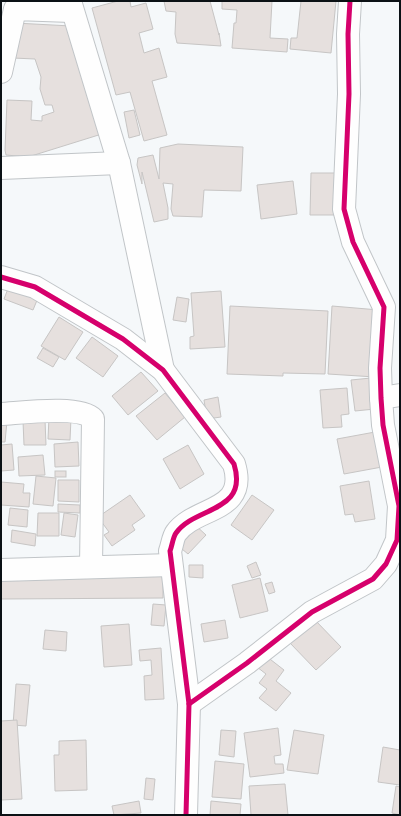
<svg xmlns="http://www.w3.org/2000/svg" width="401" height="816" font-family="Karla,sans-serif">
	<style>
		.building { fill: #e6e0de; stroke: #c7c5c4 }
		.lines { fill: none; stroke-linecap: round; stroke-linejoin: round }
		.minor-casing { stroke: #c1c5c8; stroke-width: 24 }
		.minor { stroke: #fefefe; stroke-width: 22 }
		.cycleway-casing { stroke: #fff; stroke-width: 8 }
		.cycleway { stroke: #d6006c; stroke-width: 5 }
	</style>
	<rect width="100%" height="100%" fill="#f5f8fa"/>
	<g class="building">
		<path d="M118 1H130L131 7 146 3 153 29 139 33 144 53 159 48 167 77 152 81 167 135 144 141 130 92 116 95 92 8Z"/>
		<path d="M164 1H210L219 35V33L221 46 177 43 175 34 176 12 166 11Z"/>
		<path d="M222 1H272L270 38 288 39 287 52 232 48 234 23H236L237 10 222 9Z"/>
		<path d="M301 1H336L331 53 290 49 291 38H297Z"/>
		<path d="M15 23 71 26 105 133 28 157 6 155 5 150 7 100 32 101 31 120 42 121V116L54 112 52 105H45L40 89 41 77 35 59 13 58Z"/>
		<path d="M134 110 140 135 129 138 124 112Z"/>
		<path d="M178 144 243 147 241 191 204 190 202 217 173 216 171 209 173 184 163 183 168 208V219L154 222 142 172V184L137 165 138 158 153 155 159 179 160 148Z"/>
		<path d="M311 173H338L337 215H310Z"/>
		<path d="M293 181 297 214 261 219 257 185Z"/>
		<path d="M11 281 40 293 33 310 4 299Z"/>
		<path d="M221 291 225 347 190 349V337L194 336 191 293Z"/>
		<path d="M177 297 189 299 186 322 173 320Z"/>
		<path d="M230 306 328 311 325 374 283 373V376L227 374Z"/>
		<path d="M332 306 379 310 375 377 328 374Z"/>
		<path d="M59 317 83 332 65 360 41 346Z"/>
		<path d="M92 337 118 356 103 377 76 358Z"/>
		<path d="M43 348 59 357 53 367 37 358Z"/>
		<path d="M141 372 158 391 128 415 112 396Z"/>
		<path d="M371 378 375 409 355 411 351 380Z"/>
		<path d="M347 388 349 414 341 415 342 427 323 428 320 390Z"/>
		<path d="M165 393 185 417 157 440 136 416Z"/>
		<path d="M218 397 221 417 207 419 204 400Z"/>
		<path d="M49 417 71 418 70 440 48 439Z"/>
		<path d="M1 420 7 421 5 442H1Z"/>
		<path d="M45 420 46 445H24L23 421Z"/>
		<path d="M375 432 382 467 344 474 337 439Z"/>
		<path d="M78 442 79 466 55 467 54 444Z"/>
		<path d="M12 444 14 470 1 471V445Z"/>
		<path d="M188 445 204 474 180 489 163 459Z"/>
		<path d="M43 455 45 475 19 476 18 457Z"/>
		<rect x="55" y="471" width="11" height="6"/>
		<path d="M36 476 56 478 53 506 33 504Z"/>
		<path d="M58 480H79V502L58 501Z"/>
		<path d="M369 481 375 519 355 522 353 514 345 515 340 486Z"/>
		<path d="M1 482 24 484 23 493H30L29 507 1 505Z"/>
		<path d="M130 495 145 516 132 525 135 530 112 546 104 535 109 532 98 517Z"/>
		<path d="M252 495 274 510 252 540 231 525Z"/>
		<path d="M58 504 80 505V513L58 512Z"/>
		<path d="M10 508 28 510 27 527 8 525Z"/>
		<path d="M38 513H59V536H37Z"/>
		<path d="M64 513 78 515 75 537 61 535Z"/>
		<path d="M194 524 206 535 188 554 176 544Z"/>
		<path d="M12 530 36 534 35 546 11 542Z"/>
		<path d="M256 562 261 575 252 578 247 566Z"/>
		<path d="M189 565H203V578L189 577Z"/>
		<path d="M163 573V598L1 599V574Z"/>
		<path d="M260 578 268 611 240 618 232 585Z"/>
		<path d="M272 582 275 592 269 594 265 584Z"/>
		<path d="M153 604 166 605 164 626 151 625Z"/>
		<path d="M225 620 228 638 204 642 201 624Z"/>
		<path d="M315 620 341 647 316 670 290 643Z"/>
		<path d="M129 624 132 665 104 667 101 626Z"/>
		<path d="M45 630 67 632 66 651 43 649Z"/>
		<path d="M161 648 164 699 145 700 144 676 152 675 151 660 140 661 139 650Z"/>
		<path d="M266 656 284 670 276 681 291 693 276 711 259 698 267 689 259 683 266 674 257 667Z"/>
		<path d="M16 684 30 685 26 726 13 725Z"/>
		<path d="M17 720 22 799 1 800V721Z"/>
		<path d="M278 728 281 755 274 756 275 764H283L284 773 250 777 244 733Z"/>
		<path d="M221 730 236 731 234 757 219 755Z"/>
		<path d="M294 730 324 735 318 774 287 770Z"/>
		<path d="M86 740 87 790 55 791 54 755H59V741Z"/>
		<path d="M383 747 400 750V785L378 782Z"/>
		<path d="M215 761 244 764 241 799 212 797Z"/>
		<path d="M146 778 155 779 153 800 144 799Z"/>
		<path d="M285 784 288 815H251L249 786Z"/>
		<path d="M396 786 400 787V815L392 813Z"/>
		<path d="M139 801 141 813 114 815 112 806Z"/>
		<path d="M211 801 241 804 240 815H210Z"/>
	</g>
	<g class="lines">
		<defs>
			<g id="minor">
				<path d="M70 1 119 163 163 370"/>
				<path d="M1 72 15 9 71 11"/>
				<path d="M1 168 119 163"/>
				<path d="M1 277 35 287 123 339 163 370 234 464C249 513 195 506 176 533 173 537 172 546 170 551L189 704 186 815"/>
				<path d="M381 398 400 395"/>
				<path d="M1 414C21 413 80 405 93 419L91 567"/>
				<path d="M1 570 171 565"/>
				<path d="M189 704 247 663 312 612 373 579 386 564 397 540 399 506 383 425 381 398 380 368 384 307 353 242 344 209 349 94 348 34 350 1"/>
			</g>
		</defs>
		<use href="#minor" class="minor-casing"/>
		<use href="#minor" class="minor"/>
		<defs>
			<g id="cycleway">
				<path d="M1 277 35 287 123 339 163 370 234 464C249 513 195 506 176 533 173 537 172 546 170 551L189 704 186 815"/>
				<path d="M189 704 247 663 312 612 373 579 386 564 397 540 399 506 383 425 381 398 380 368 384 307 353 242 344 209 349 94 348 34 350 1"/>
			</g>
		</defs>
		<use href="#cycleway" class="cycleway-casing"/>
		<use href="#cycleway" class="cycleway"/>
	</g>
	<rect width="401" height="816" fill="none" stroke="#0b1115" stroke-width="4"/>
</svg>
